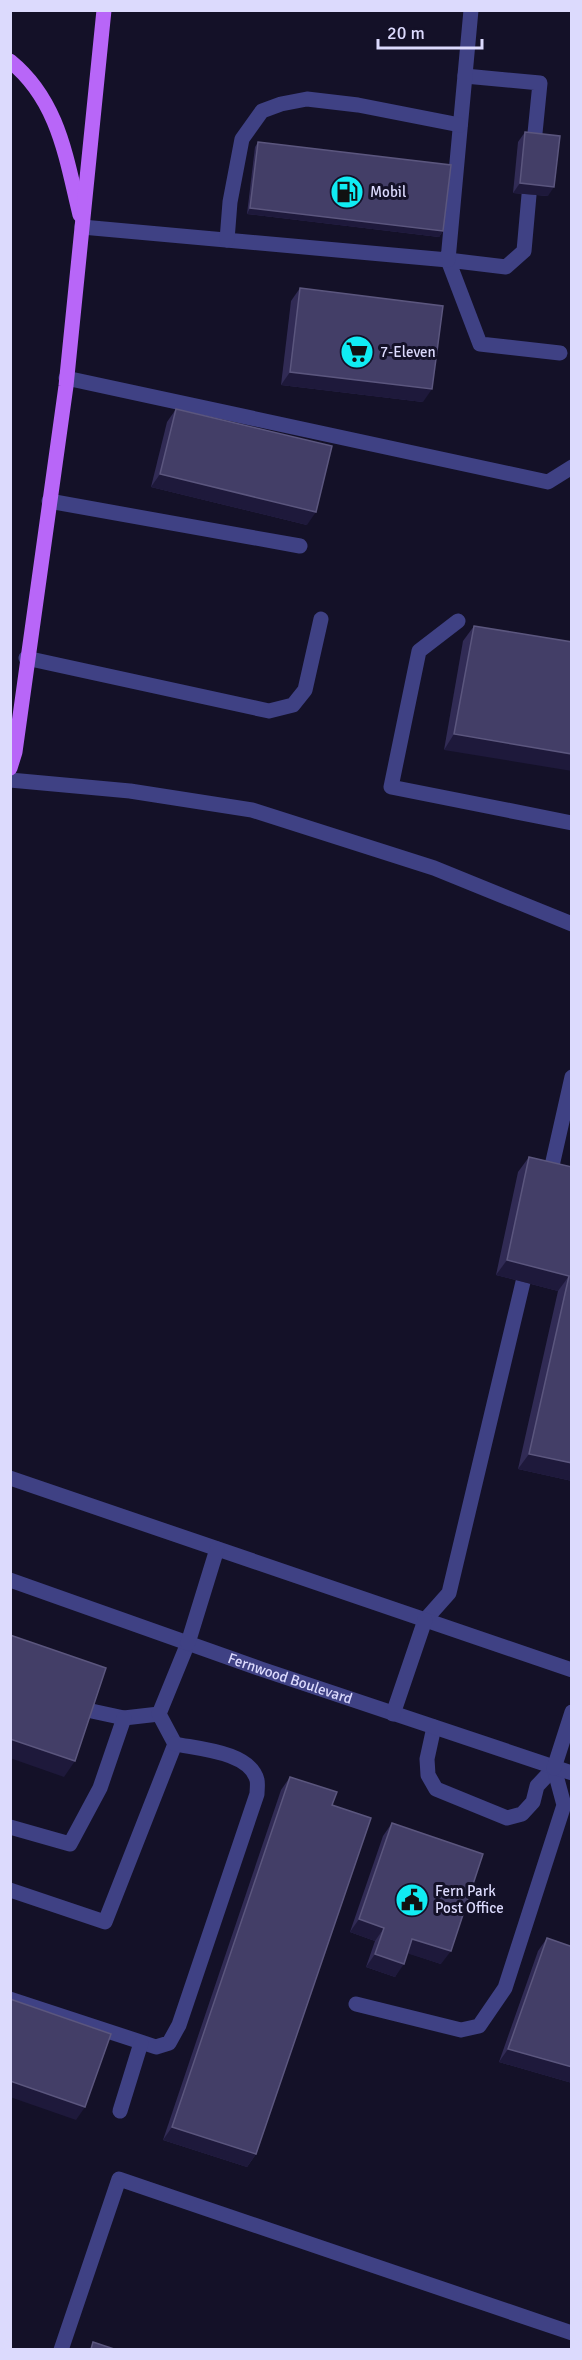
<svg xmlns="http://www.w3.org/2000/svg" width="582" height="2360" font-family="Signika,sans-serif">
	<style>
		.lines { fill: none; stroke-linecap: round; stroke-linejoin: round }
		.service { stroke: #3f4184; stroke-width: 15 }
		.tertiary { stroke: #3f4184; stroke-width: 15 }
		.primary { stroke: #b866f8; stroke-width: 15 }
		.wall { fill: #312b55 }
		.shaded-wall { fill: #1e193b }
		.building { fill: #433e67; stroke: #5b567e; stroke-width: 1.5 }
		.labels { text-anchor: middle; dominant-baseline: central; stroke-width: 6; stroke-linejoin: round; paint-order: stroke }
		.poi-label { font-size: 15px; fill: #dcdafd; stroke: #141128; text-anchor: start }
		.street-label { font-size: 15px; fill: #dcdafd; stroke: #141128 }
	</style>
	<rect width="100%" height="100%" fill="#141128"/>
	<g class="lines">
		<g class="service">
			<path d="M465 76 540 83 534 143"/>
			<path d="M529 195 524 251 506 267 448 260 480 344 560 353"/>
			<path d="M82 227 448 260 471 10"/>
			<path d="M227 240 230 202 242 139 262 111 281 104 307 99 358 105 460 125"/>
			<path d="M66 378 548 482 572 467"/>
			<path d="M49 501 300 546"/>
			<path d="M458 621 419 651 391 787 572 823"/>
			<path d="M26 658 269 711 293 705 305 690 321 619"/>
			<path d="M10 780 130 791 252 810 434 868 572 924"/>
			<path d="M549 1179 572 1077"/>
			<path d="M425 1620 449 1593 523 1282"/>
			<path d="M87 1710 124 1718 159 1714"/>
			<path d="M434 1727 427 1759 428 1775 436 1789 507 1818 522 1814 533 1802 537 1786 554 1768"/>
			<path d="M10 1827 70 1844 100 1788 124 1718"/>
			<path d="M10 1890 105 1922 175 1744 159 1714 188 1643"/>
			<path d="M10 1999 156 2047 169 2043 179 2025 257 1794C257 1790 258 1784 257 1780 250 1752 199 1749 175 1744"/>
			<path d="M356 2004 461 2030 479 2026 505 1988 564 1805 554 1768"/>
			<path d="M120 2111 141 2043"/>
			<path d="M61 2350 119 2179 572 2333"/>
		</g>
		<g class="tertiary">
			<path d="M10 1478 572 1670"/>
			<path id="s1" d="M10 1580 261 1669 572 1773"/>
			<path d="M188 1643 217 1549"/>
			<path d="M393 1714 425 1620"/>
			<path d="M554 1768 572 1712"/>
		</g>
		<g class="primary">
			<path d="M10 61C59 101 66 158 80 215"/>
			<path d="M10 768 15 752 66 386 104 10"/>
		</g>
	</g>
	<g class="wall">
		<path d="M525 132 548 196 513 193 518 142Z"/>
		<path d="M258 142 443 231 439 237 247 214 255 147Z"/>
		<path d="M300 288 423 402 281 385 291 301Z"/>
		<path d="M176 409 307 525 151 487 167 422Z"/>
		<path d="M474 626 572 642 444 750 463 641Z"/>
		<path d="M529 1157 572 1167V1481L518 1469 558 1291 496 1275 518 1172Z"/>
		<path d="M290 1777 332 1805 256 2154 247 2167 163 2140 281 1790Z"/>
		<path d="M392 1823 441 1964 408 1953 395 1977 366 1967 375 1941 350 1932 383 1836Z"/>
		<path d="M547 1938 570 1946 572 2083 499 2062 538 1951Z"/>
	</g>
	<g class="shaded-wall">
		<path d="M520 183 554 187 548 196 513 193Z"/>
		<path d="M250 208 443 231 439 237 247 214Z"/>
		<path d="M290 372 432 389 423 402 281 385Z"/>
		<path d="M160 474 316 512 307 525 151 487Z"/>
		<path d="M454 734 572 754V771L444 750Z"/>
		<path d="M507 1260 569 1276 558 1291 496 1275Z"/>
		<path d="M529 1454 572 1463V1481L518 1469Z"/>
		<path d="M10 1739 75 1761 64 1777 10 1758Z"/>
		<path d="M359 1919 384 1928 375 1941 350 1932Z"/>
		<path d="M412 1939 451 1951 441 1964 403 1952Z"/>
		<path d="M375 1954 404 1964 395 1977 366 1967Z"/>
		<path d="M508 2049 572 2067V2083L499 2062Z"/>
		<path d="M10 2081 85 2107 76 2120 10 2097Z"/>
		<path d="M172 2127 256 2154 247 2167 163 2140Z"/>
	</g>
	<g class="building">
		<path d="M525 132 560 136 554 187 520 183Z"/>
		<path d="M258 142 451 165 443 231 250 208Z"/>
		<path d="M300 288 443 306 432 389 290 372Z"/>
		<path d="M176 409 332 446 316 512 160 474Z"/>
		<path d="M474 626 572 642V754L454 734Z"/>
		<path d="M529 1157 572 1167V1463L529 1454 569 1276 507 1260Z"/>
		<path d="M10 1635 106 1668 75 1761 10 1739Z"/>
		<path d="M290 1777 337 1792 332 1805 371 1818 256 2154 172 2127Z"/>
		<path d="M392 1823 483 1854 451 1951 412 1939 404 1964 375 1954 384 1928 359 1919Z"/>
		<path d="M547 1938 570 1946H572V2067L508 2049Z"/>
		<path d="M10 1999 111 2034 85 2107 10 2081Z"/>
		<path d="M93 2342 114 2349H91Z"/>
	</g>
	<defs>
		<symbol id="fuel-disc" viewBox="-11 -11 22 22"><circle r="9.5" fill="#10ecf3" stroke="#141128"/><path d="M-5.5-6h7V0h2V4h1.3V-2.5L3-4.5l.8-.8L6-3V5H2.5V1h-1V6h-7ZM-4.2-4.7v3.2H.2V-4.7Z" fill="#111"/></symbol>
		<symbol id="supermarket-disc" viewBox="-11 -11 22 22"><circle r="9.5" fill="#10ecf3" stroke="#141128"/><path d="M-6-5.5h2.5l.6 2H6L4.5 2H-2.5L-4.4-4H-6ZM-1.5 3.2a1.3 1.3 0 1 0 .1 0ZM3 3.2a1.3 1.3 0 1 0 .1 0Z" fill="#111"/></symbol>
		<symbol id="civic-disc" viewBox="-11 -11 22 22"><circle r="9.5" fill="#10ecf3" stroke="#141128"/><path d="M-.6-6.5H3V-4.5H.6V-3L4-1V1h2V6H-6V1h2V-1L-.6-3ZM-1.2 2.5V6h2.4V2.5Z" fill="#111"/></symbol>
	</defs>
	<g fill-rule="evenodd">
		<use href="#fuel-disc" x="328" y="173" width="38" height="38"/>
		<use href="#supermarket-disc" x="338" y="333" width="38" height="38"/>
		<use href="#civic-disc" x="393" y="1881" width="38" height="38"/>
	</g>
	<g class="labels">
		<g class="poi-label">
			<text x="370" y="192">Mobil</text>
			<text x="380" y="352">7-Eleven</text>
			<text x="435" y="1891">Fern Park<tspan x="435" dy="17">Post Office</tspan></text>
		</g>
		<g class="street-label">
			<text stroke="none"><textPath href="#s1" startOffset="297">Fernwood Boulevard</textPath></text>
		</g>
	</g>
	<rect width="582" height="2360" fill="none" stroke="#dcdafd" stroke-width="24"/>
	<path d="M378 39v9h104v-9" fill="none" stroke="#dcdafd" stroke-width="3"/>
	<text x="387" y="39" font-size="18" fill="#dcdafd" stroke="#141128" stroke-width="4.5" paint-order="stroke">20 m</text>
</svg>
